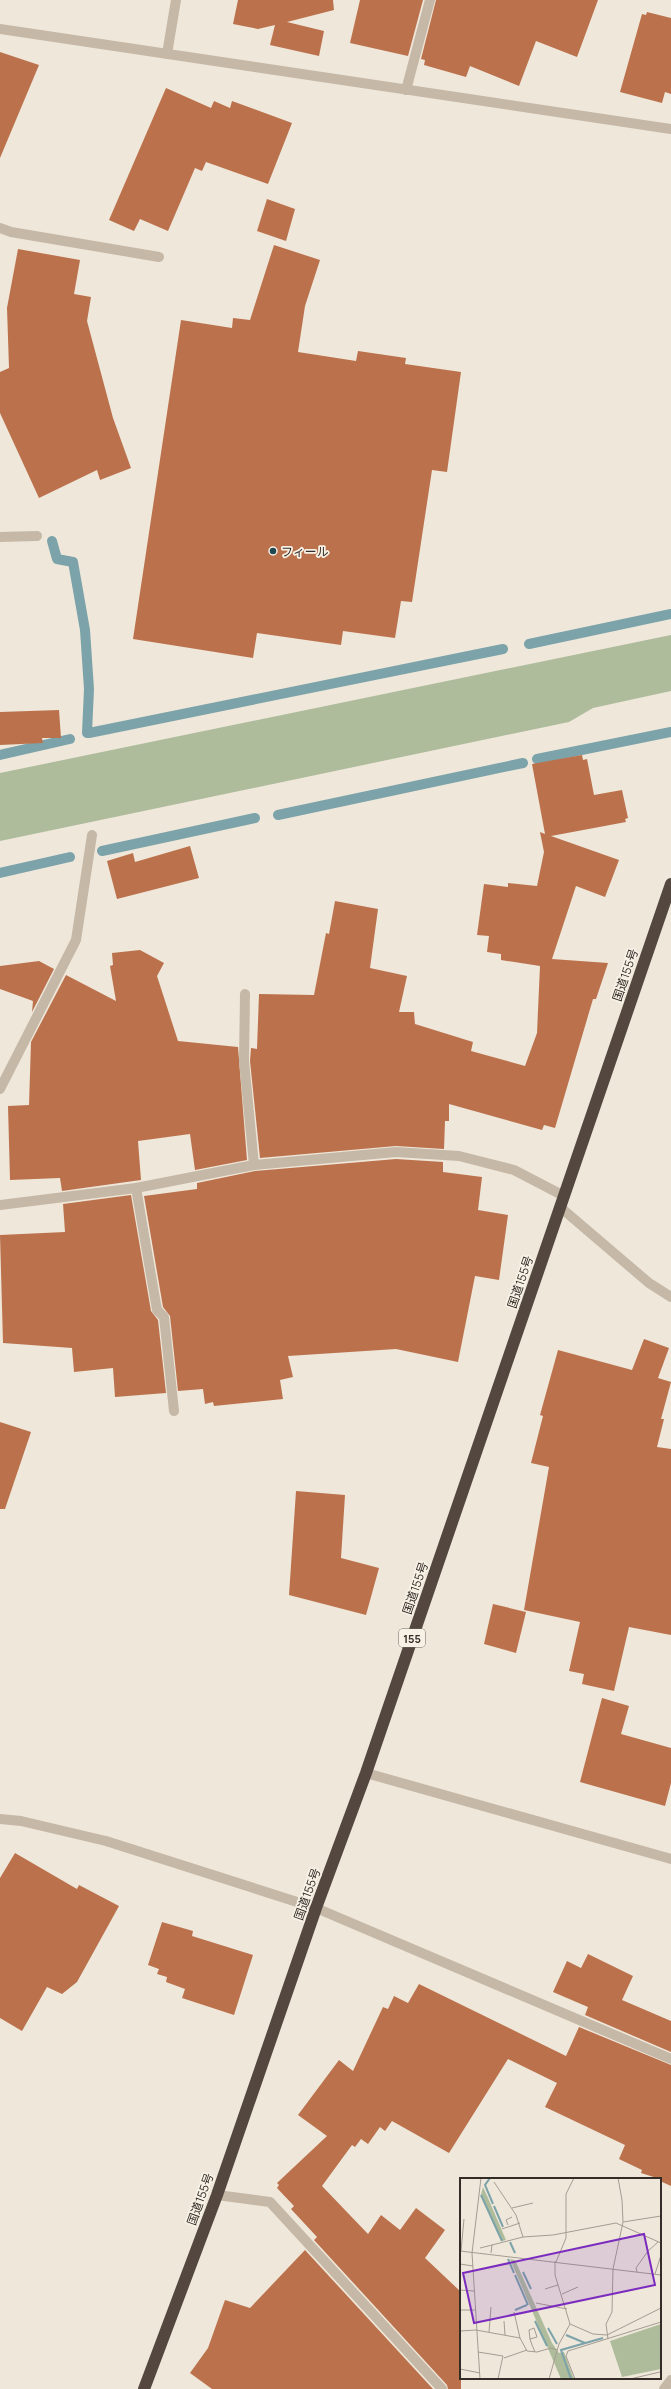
<svg xmlns="http://www.w3.org/2000/svg" width="671" height="2389" font-family="Manrope,'Noto Sans JP',sans-serif">
	<style>
		.green { fill: #aebc9c }
		.lines { fill: none; stroke-linecap: round; stroke-linejoin: round }
		.stream { stroke: #7ca3a9; stroke-width: 10 }
		.building { fill: #bb724c }
		.minor { stroke: #c6b8a7; stroke-width: 10 }
		.highway { stroke: #53473f; stroke-width: 12 }
		.poi-dot { fill: #214851; stroke: #f7f1e6; stroke-width: 1.5 }
		.labels { text-anchor: middle; dominant-baseline: central; stroke-width: 3.5; stroke-linejoin: round; paint-order: stroke }
		.shield { fill: #f7f1e6; stroke: #6e6760; stroke-width: 1 }
		.shield-label { font-size: 11px; font-weight: bold; fill: #332c27 }
		.poi-label { font-size: 12px; fill: #332c27; stroke: #f7f1e6; text-anchor: start }
		.street-label { font-size: 12px; fill: #332c27; stroke: #f7f1e6 }
		.inset-river { fill: none; stroke: #7ca3a9; stroke-width: 2 }
		.inset-road { fill: none; stroke: #a49c92; stroke-width: 1 }
		.view { fill: #7b2cbf; fill-opacity: 0.15; stroke: #7b2cbf; stroke-width: 2 }
		.inset-edge { fill: none; stroke: #332c27; stroke-width: 2 }
	</style>
	<rect width="100%" height="100%" fill="#efe7da"/>
	<path class="green" d="M671 635V691L593 708 569 722 0 841V773Z"/>
	<g class="lines">
		<g class="stream">
			<path d="M52 541 57 559 73 562 85 630 89 689 87 733"/>
			<path d="M529 644 671 614"/>
			<path d="M89 733 503 649"/>
			<path d="M0 755 70 739"/>
			<path d="M537 759 671 732"/>
			<path d="M278 815 523 763"/>
			<path d="M102 851 255 818"/>
			<path d="M0 873 70 857"/>
		</g>
	</g>
	<g class="building">
		<path d="M238 0H333L334 10 287 22 324 31 319 56 270 45 275 25 258 29 233 24Z"/>
		<path d="M360 0H423L408 56 350 43Z"/>
		<path d="M436 0H598L577 57 536 41 519 86 470 66 466 77 424 65 425 60 421 59Z"/>
		<path d="M647 12 671 18V94L665 92 662 103 620 92 642 14 646 15Z"/>
		<path d="M0 52 39 65 0 158Z"/>
		<path d="M166 88 211 108 214 101 230 108 232 101 292 123 268 184 206 162 202 171 195 168 168 231 140 219 134 231 109 220Z"/>
		<path d="M267 199 295 209 286 241 257 231Z"/>
		<path d="M274 245 320 260 305 306 298 352 356 361 358 351 406 358 405 364 461 372 447 472 432 470 412 602 401 601 395 638 343 631 341 645 257 633 253 658 133 639 181 320 232 328 233 318 250 320Z"/>
		<path d="M18 249 80 260 74 294 91 297 87 321 113 418 131 468 100 480 97 470 39 498 0 413V372L9 368 7 308Z"/>
		<path d="M59 710 61 738H42L43 743 0 745V712Z"/>
		<path d="M582 755 583 760 587 759 594 795 622 790 628 818 625 819 626 822 551 836 619 860 605 897 576 886 552 959 608 963 596 999H593L555 1128 544 1125 542 1130 449 1104V1121H445L444 1149 396 1146 260 1158 250 1061 251 1048 257 1049 259 994 314 995 326 933 329 934 335 901 378 909 370 968 407 976 399 1012H414L415 1024 473 1042 471 1051 525 1066 537 1033 540 966 501 960V954L487 952 489 936 477 935 484 884 508 887V883L537 886 544 852 540 832 545 834 532 764Z"/>
		<path d="M190 846 199 878 117 899 107 861 133 853 135 862Z"/>
		<path d="M140 950 164 963 157 976 178 1041 238 1047 247 1160 195 1170 190 1134 138 1141 141 1180 62 1191 60 1178 10 1180 8 1106 29 1105 31 1042 66 975 116 1001 110 966 113 965 112 953Z"/>
		<path d="M39 961 54 969 32 1012 33 1001 0 989V966Z"/>
		<path d="M396 1159 443 1162V1172L482 1177 478 1210 508 1215 499 1280 475 1276 458 1362 396 1349 288 1356 293 1377 280 1380 283 1399 214 1406 213 1402 205 1404 203 1389 178 1391 170 1316 163 1307 144 1196 197 1189V1183L255 1171Z"/>
		<path d="M131 1195 151 1311 158 1320 166 1393 115 1397 113 1368 74 1372 72 1348 3 1343 0 1235 65 1232 63 1204Z"/>
		<path d="M644 1339 669 1348 658 1378 671 1382 661 1419H664L657 1447 671 1449V1635L629 1627 614 1691 582 1684 584 1674 569 1671 580 1622 524 1610 549 1467 531 1463 543 1416 540 1415 558 1350 632 1370Z"/>
		<path d="M0 1422 31 1432 5 1509H0Z"/>
		<path d="M296 1491 345 1495 341 1558 379 1568 366 1615 289 1595Z"/>
		<path d="M493 1604 526 1612 516 1653 484 1644Z"/>
		<path d="M602 1698 629 1706 621 1734 671 1748V1783L665 1806 580 1782Z"/>
		<path d="M15 1853 77 1889 79 1885 119 1906 77 1982 62 1994 47 1987 22 2031 0 2018V1878Z"/>
		<path d="M162 1922 193 1931 192 1936 253 1955 234 2015 182 1998 185 1989 166 1982 167 1977 157 1974 159 1969 148 1965Z"/>
		<path d="M588 1954 633 1976 622 2000 671 2021V2052L585 2015 588 2007 553 1992 567 1961 581 1968Z"/>
		<path d="M419 1984 566 2056 579 2027 671 2065V2186L660 2181V2179L641 2173 642 2170 619 2159 625 2145 545 2107 557 2083 508 2059 449 2153 392 2121 385 2131 380 2127 368 2144 361 2139 355 2147 352 2145 322 2186 368 2234 381 2215 400 2230 416 2208 445 2230 425 2258 461 2292V2389H448L447 2385 314 2240 317 2237 291 2209 294 2206 277 2188 279 2185 277 2183 327 2136 298 2115 339 2060 353 2071 383 2007 388 2009 394 1996 408 2003Z"/>
		<path d="M305 2250 433 2389H212L190 2373 208 2348 225 2300 250 2308Z"/>
	</g>
	<g class="lines">
		<g class="minor">
			<path d="M0 29 671 129"/>
			<path d="M167 54 176 0"/>
			<path d="M406 90 430 0"/>
			<path d="M0 228 11 232 159 257"/>
			<path d="M0 537 37 536"/>
			<path d="M245 994 244 1061 254 1165"/>
			<path d="M0 1089 76 940 92 835"/>
			<path d="M136 1188 157 1310 164 1317 174 1411"/>
			<path d="M0 1205 136 1188 254 1165 396 1152 459 1156 514 1170 564 1196"/>
			<path d="M560 1207 649 1283 671 1297"/>
			<path d="M366 1773 671 1859"/>
			<path d="M0 1819 21 1821 106 1841 316 1908 671 2059"/>
			<path d="M217 2195 270 2202 442 2389"/>
			<path d="M664 2389 671 2380"/>
		</g>
		<path class="highway" d="M144 2389 217 2195 316 1908 366 1773 671 884"/>
	</g>
	<circle class="poi-dot" cx="273" cy="551" r="4"/>
	<g class="labels">
		<rect class="shield" x="399" y="1629" width="26" height="18" rx="3"/>
		<g class="shield-label">
			<text x="412" y="1638">155</text>
		</g>
		<g class="poi-label">
			<text x="281" y="551">フィール</text>
		</g>
		<g class="street-label">
			<text transform="translate(625 975) rotate(-71)">国道155号</text>
			<text transform="translate(520 1282) rotate(-71)">国道155号</text>
			<text transform="translate(415 1588) rotate(-71)">国道155号</text>
			<text transform="translate(307 1894) rotate(-70)">国道155号</text>
			<text transform="translate(200 2199) rotate(-70)">国道155号</text>
		</g>
	</g>
	<g transform="translate(460 2178)">
		<rect width="201" height="201" fill="#efe7da"/>
		<path d="M23 9 28 20 46 62 42 63 21 17ZM50 81 55 82 92 165 99 175 104 174 114 201H101ZM201 146V191L162 199 150 163Z" fill="#aebc9c"/>
		<path class="inset-river" d="M30 0 25 7 33 26M21 17 42 63M34 28 43 49M50 64 55 75M48 81 54 95M63 94 71 111M55 97 68 127M55 132 67 127M75 143 87 168M88 150 97 166M106 157 125 165M111 201 101 172 143 160"/>
		<path class="inset-road" d="M34 4 56 37 63 59M52 30 73 25M163 44 201 38M48 47 46 42 52 39M42 51 60 45M20 70 32 67M0 73 201 97M1 73 4 41M31 75 32 67 63 59 93 57 156 45 201 65M96 84 106 60V16L114 0M0 86 13 88M177 94 176 90 188 73 198 64M195 96 201 77M85 111 98 107M0 112 14 113M102 116 118 109M76 125 107 131M0 132H15M54 134 60 160M44 143 45 157M110 146 133 156 147 157 201 130M0 153 16 152 60 160 67 173 77 174 91 170 97 172M29 154 31 129M70 161 77 159 74 150 69 152 70 161 72 167 75 174M148 161 146 146 152 134 153 91 163 44 162 22 158 0M18 174 43 178 38 201M44 180 67 172M0 191 20 195M20 201 12 75 21 0M89 201 99 166 110 146 95 97V83M115 201 106 178 108 173 201 144M170 201 200 194"/>
		<path class="view" d="M184 56 195 107 14 145 3 95Z"/>
		<rect width="201" height="201" class="inset-edge"/>
	</g>
</svg>
